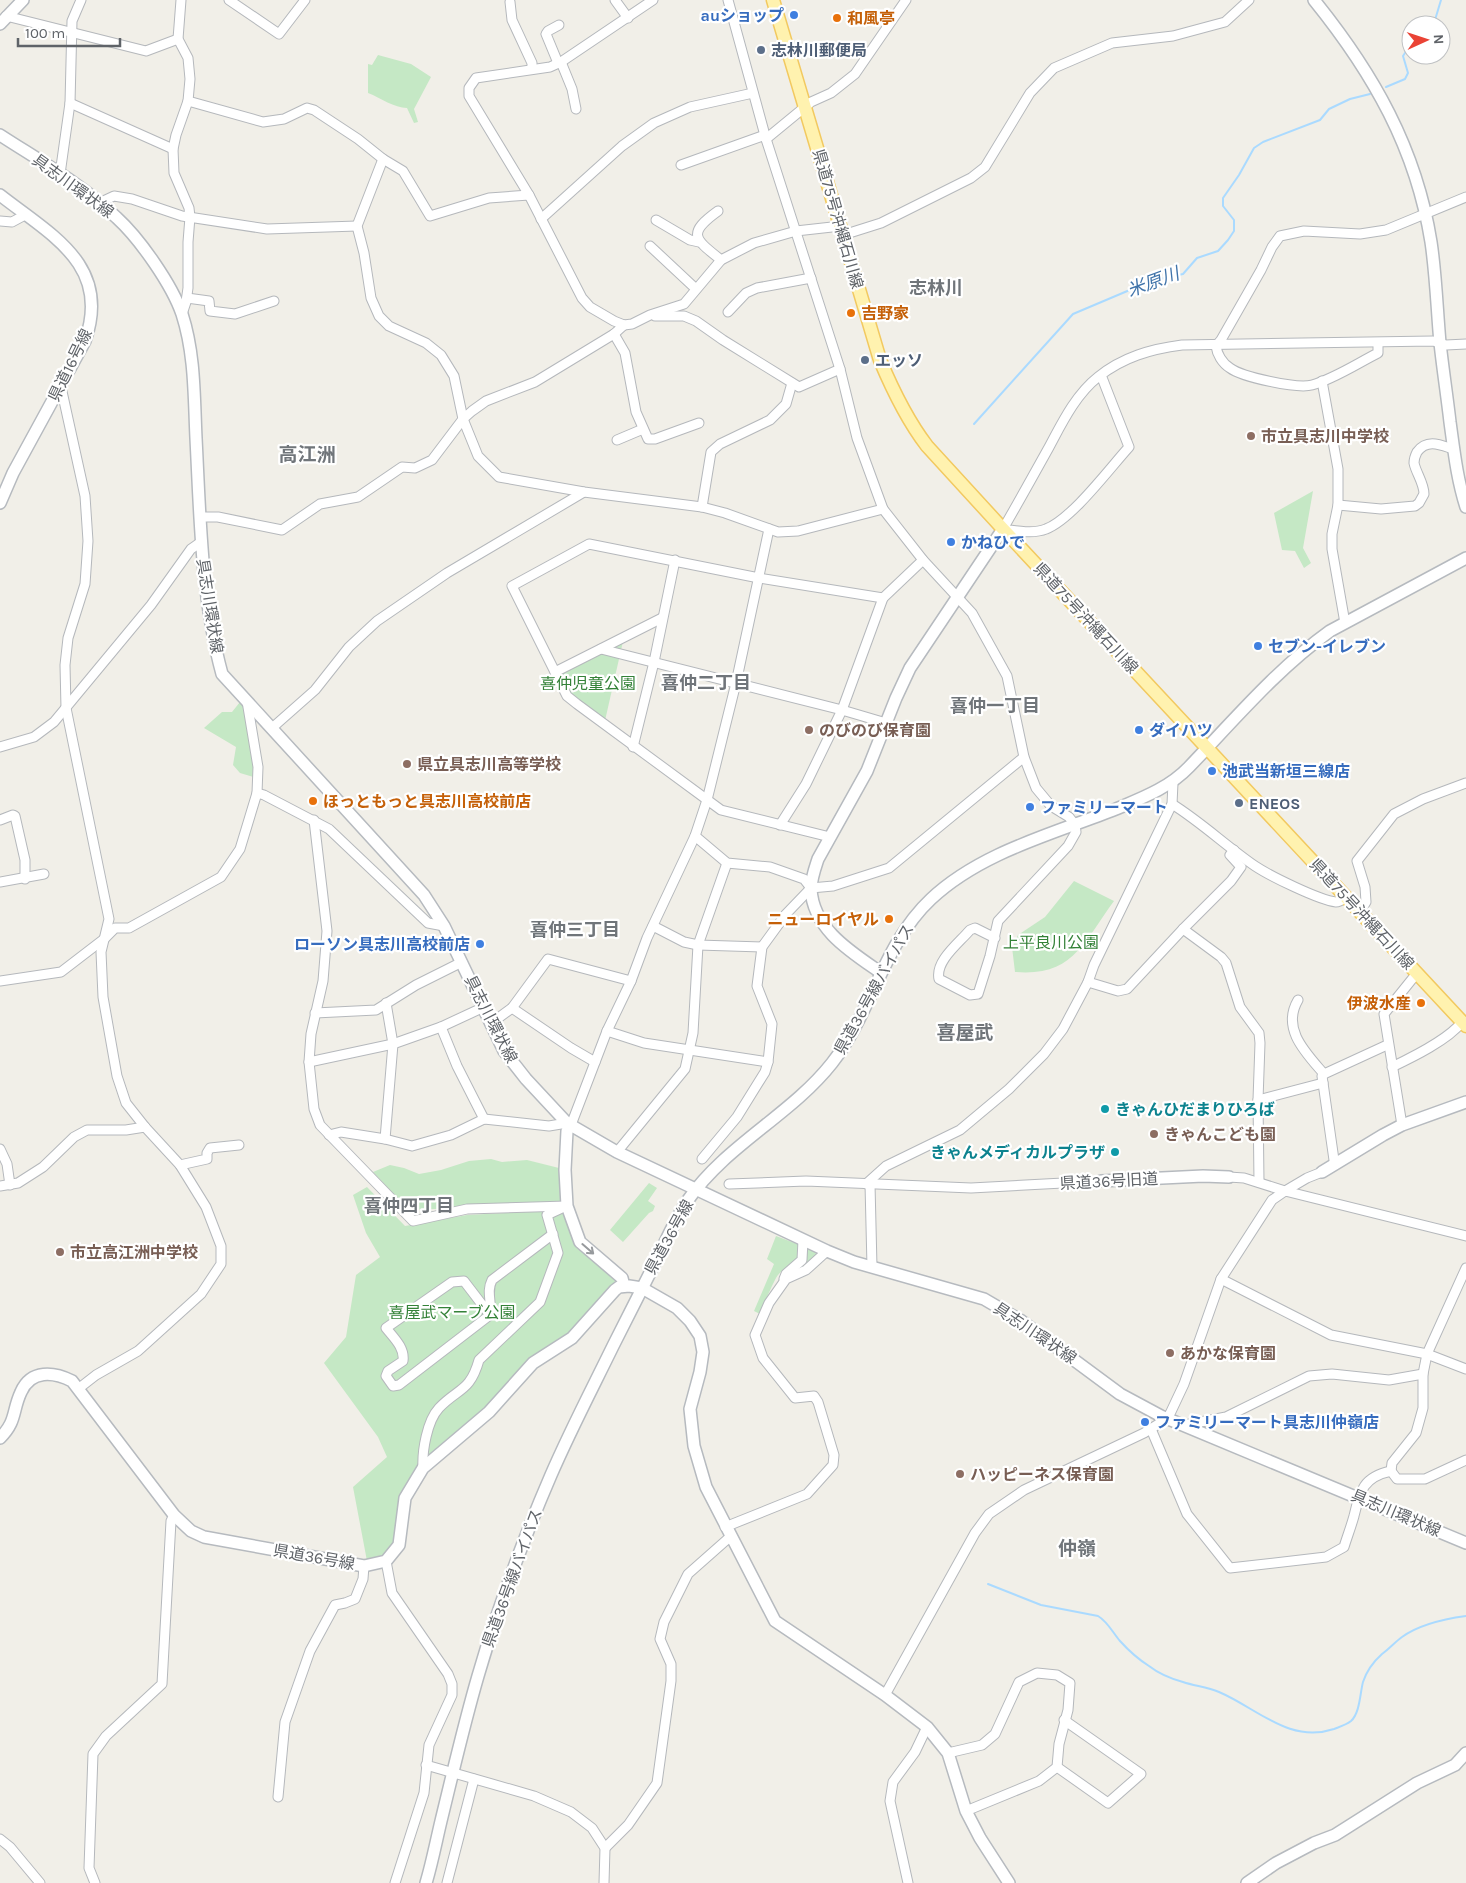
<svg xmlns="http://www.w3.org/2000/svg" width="1466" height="1883" font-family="Karla,'Noto Sans JP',sans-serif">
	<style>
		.green { fill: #c5e8c5 }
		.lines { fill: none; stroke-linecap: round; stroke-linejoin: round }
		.stream { stroke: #aadaff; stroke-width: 2 }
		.street-casing { stroke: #b5b8bc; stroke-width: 11 }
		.secondary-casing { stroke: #b6babf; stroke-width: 14 }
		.primary-casing { stroke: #f2c960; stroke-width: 15 }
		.street { stroke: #fff; stroke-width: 9 }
		.secondary { stroke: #fff; stroke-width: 11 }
		.primary { stroke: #fff2af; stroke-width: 12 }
		.oneway { stroke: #979a9d }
		.shop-dot { fill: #3f7fe0; stroke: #fff; stroke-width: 2 }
		.food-dot { fill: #e8710a; stroke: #fff; stroke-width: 2 }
		.service-dot { fill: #5c6f8a; stroke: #fff; stroke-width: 2 }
		.education-dot { fill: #8d6e63; stroke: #fff; stroke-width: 2 }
		.culture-dot { fill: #0f9aa8; stroke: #fff; stroke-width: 2 }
		.labels { text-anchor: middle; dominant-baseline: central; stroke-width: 4.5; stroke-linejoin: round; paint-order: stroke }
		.shop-label { font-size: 16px; font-weight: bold; fill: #366cbe; stroke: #fff; text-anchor: start }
		.food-label { font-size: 16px; font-weight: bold; fill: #c56008; stroke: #fff; text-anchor: start }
		.service-label { font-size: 16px; font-weight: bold; fill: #4e5e75; stroke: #fff; text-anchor: start }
		.street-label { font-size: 16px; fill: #5f6368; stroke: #fff }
		.education-label { font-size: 16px; font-weight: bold; fill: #785e54; stroke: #fff; text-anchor: start }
		.park-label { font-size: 16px; fill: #348238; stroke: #fff }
		.culture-label { font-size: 16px; font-weight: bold; fill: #0d838f; stroke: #fff; text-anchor: start }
		.water-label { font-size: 18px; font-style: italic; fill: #4174aa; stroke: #fff }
		.neighbourhood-label { font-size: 18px; font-weight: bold; fill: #70757a; stroke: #fff }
		.quarter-label { font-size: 19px; font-weight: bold; fill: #70757a; stroke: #fff }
	</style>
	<rect width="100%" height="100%" fill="#f1efe8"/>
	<g class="green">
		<path d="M378 55 411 64 431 77 414 109 418 122 414 123 407 108C394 108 381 98 368 93V64L372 65Z"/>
		<path d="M1313 491 1303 548 1311 563 1304 568 1295 551 1282 550 1274 513Z"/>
		<path d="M624 637 604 725 577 704 555 672Z"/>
		<path d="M244 697 257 778 240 773 233 765 236 747 204 728 222 712H232Z"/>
		<path d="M1074 881 1114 901C1084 942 1073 977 1015 972L1012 947 1018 935 1045 917Z"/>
		<path d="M491 1159 502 1162 527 1160 563 1169 561 1204 409 1210 373 1172 390 1165 404 1168 419 1174 441 1170 469 1161Z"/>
		<path d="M649 1183 657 1188 648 1201 655 1206 653 1211 649 1213 623 1242 610 1230Z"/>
		<path d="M367 1187 405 1226 467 1215 562 1210 575 1246 616 1281 569 1334 420 1464 396 1542 383 1557 367 1561 353 1487 387 1457 378 1437 324 1363 346 1337 356 1275 380 1257 366 1233 353 1195Z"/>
		<path d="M776 1236 800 1245C800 1266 785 1263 776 1278 770 1289 765 1302 760 1314L754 1311 774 1264 767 1259Z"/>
		<path d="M807 1247 820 1252 812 1262 799 1269 798 1266 806 1256Z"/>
	</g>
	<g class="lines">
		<g class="stream">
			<path d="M1431 25 1435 20 1441 0"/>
			<path d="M1386 87 1405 79 1408 73 1403 56 1411 44"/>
			<path d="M974 424 1073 314 1151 281 1183 274 1197 258 1218 251 1228 240 1234 231V220L1223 206V198L1239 175 1254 148 1263 142 1320 120 1329 109 1350 99 1370 94"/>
			<path d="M988 1584 1041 1605 1098 1616C1108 1622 1113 1633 1120 1641 1129 1651 1138 1659 1149 1666 1158 1673 1172 1679 1183 1682 1195 1686 1207 1687 1219 1692 1257 1708 1289 1744 1334 1729 1339 1727 1346 1725 1351 1721 1360 1713 1360 1693 1363 1682 1367 1670 1373 1662 1382 1654 1389 1649 1395 1642 1402 1637 1420 1624 1444 1619 1466 1616"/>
		</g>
		<defs>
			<g id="street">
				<path d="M181 0 178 39 188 58 190 79 188 101 176 135 173 149 174 173 189 208 190 217 188 242V288L186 302 182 314"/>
				<path d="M229 0 279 34 305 0"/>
				<path d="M615 0 628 18"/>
				<path d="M653 0 561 62 550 67 476 78 469 88V96L529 195 582 298 590 307 614 321 624 325 632 324 650 315 684 304 721 260 754 243 796 231 841 226"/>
				<path d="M728 0 766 139 840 369 857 438 883 509 923 560 972 613 1007 676 1024 757 1036 788 1051 806 1069 817 1075 825 1076 832 1068 846 998 921 990 956 978 994 970 995 939 979C935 961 959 943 970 930L975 928 995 938"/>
				<path d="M510 2 512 20 532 63V69"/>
				<path d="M6 16 146 51 178 39"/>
				<path d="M561 62 572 89 576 109"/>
				<path d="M558 63 546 34 548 31 559 25"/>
				<path d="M188 101 263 122 284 119 307 108 314 110 358 139 383 159 403 171 430 216 489 198 529 195"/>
				<path d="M70 103 173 149"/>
				<path d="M766 139 811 102 831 93 855 74 906 0"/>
				<path d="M383 159 357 226 364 253 371 298 379 316 389 326 426 343 441 355 454 376 463 419 478 456 499 477 584 492 702 507 725 513 778 532 798 531 883 509"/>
				<path d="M681 165 765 135"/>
				<path d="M60 174 70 103 72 21 81 0"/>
				<path d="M99 203 114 196 132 199 182 216 267 229 357 226"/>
				<path d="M718 211C686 234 695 239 721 260"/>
				<path d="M541 219 622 146 654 123 690 107 753 93"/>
				<path d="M656 220 690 240 699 242"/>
				<path d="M0 221 12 222 25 215"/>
				<path d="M843 235 881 223 971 178 985 167 1030 93 1054 68 1112 43 1173 36 1225 22 1249 0"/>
				<path d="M650 246 696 289"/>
				<path d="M187 298 209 301 210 311 235 314 274 301"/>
				<path d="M728 312 746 293 757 288 811 278"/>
				<path d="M655 316H684L696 321 723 340 799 387 840 369"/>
				<path d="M614 334 625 353 636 412 648 439H655L699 423"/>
				<path d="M1378 343V353C1358 363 1334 379 1312 385 1297 389 1242 377 1230 368 1222 363 1217 354 1216 346L1221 340 1261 270 1272 247 1280 236 1304 231 1360 234 1386 230 1466 197"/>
				<path d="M1101 375 1129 447C1109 469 1072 519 1046 529 1034 534 1016 531 1003 529 1018 503 1033 476 1048 449 1061 425 1075 395 1098 377 1123 357 1151 349 1182 345L1433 341 1446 345 1466 344"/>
				<path d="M1322 381 1338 469V505L1332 534V549L1345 623"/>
				<path d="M61 387 85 496 88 541 85 584 68 638 65 665 66 708 109 919 101 952 103 997 117 1076 126 1103 145 1127 180 1165 206 1207 221 1246V1264L201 1294 138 1351 96 1375 78 1389"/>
				<path d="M617 440 643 429"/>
				<path d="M1338 505 1381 509 1415 506 1419 503 1424 494C1424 483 1416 473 1414 463 1414 458 1415 456 1417 452 1427 438 1441 445 1453 449"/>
				<path d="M702 507 711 452 720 444 770 420 786 404 792 383"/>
				<path d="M200 517H218L282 530 320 504 358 497 402 467 415 468 432 460 463 419 472 411 486 401 535 382 614 334 624 325"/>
				<path d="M601 649 842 710 886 723"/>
				<path d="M555 672 662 618"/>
				<path d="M272 728 315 690 349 647 377 621 447 573 584 492"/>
				<path d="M0 747 34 737 54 722 151 605 191 549 201 542"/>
				<path d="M633 747 654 662 675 560"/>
				<path d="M257 793 264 795 329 829 428 923 444 926"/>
				<path d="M1172 804C1201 822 1226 846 1255 866 1270 876 1319 900 1336 902 1340 902 1342 900 1346 897"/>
				<path d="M0 820 13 815 15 816 25 860V879"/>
				<path d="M314 820 327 931 323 981 311 1034 309 1062 314 1109 320 1125 413 1221 467 1209 567 1206"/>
				<path d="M780 825 806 784 842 710 883 598 923 560"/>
				<path d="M695 836 727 863 770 867 804 879 811 888"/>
				<path d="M830 837 721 810 577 704 567 696 512 586 589 544 759 578 883 598"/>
				<path d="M0 882 44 874"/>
				<path d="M1360 912 1366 902 1365 887 1357 861 1394 814 1423 799 1466 783"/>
				<path d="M653 926 684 942 698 945 762 947"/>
				<path d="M1183 929 1221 957 1226 963 1240 1007 1259 1033 1260 1043 1258 1100 1259 1182"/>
				<path d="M0 981 61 972 104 939 115 928H129L221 877 240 849 257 793 258 767 247 701"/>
				<path d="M1088 982 1118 991 1127 989 1183 929 1231 881 1241 867 1230 855 1234 850"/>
				<path d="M1298 1000C1281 1029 1306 1053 1324 1074L1322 1076 1334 1160 1336 1164"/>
				<path d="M512 1008 571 1048 595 1062"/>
				<path d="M315 1013 376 1010 416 985 462 962"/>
				<path d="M490 1024 512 1008 548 959 631 981"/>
				<path d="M441 1027 457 1066 484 1119"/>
				<path d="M607 1031 644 1043 768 1062"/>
				<path d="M309 1062 393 1044 441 1027 484 1007"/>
				<path d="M1392 1067C1413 1057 1448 1040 1462 1022"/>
				<path d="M1324 1074 1387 1045"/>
				<path d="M1258 1100 1323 1083"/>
				<path d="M571 1125 607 1031 631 981 647 938 695 836 707 800 736 683 769 529"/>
				<path d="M1402 1125 1384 1014 1417 973"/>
				<path d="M329 1135 341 1132 385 1139 412 1146 451 1135 484 1119 549 1126 567 1123"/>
				<path d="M385 1139 393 1044 386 1003"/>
				<path d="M0 1149 7 1164 10 1185"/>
				<path d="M617 1152 685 1069 693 1033 698 945 727 863"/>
				<path d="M702 1159 737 1117 765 1072 768 1062 772 1024 757 986 762 947 786 914 811 888 833 886 889 868 1024 757"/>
				<path d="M180 1165 207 1159V1153L210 1148 239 1145"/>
				<path d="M1229 1177 1244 1178 1285 1191 1307 1178 1322 1172"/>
				<path d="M729 1184 806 1181 971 1188 1101 1181"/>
				<path d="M866 1184 886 1166 960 1130 1009 1089 1044 1054 1063 1029 1088 982 1094 965 1172 804 1173 783"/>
				<path d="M870 1184 872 1267"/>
				<path d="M0 1186 18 1183 43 1167 74 1137 87 1130H126L145 1127"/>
				<path d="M784 1279 786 1274 802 1260 803 1240"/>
				<path d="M1221 1279 1331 1335 1427 1354 1466 1369"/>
				<path d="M490 1315 464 1281 452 1282 386 1328C394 1338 405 1348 403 1361L388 1371 386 1376 393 1386 399 1385 490 1315C492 1301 486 1292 492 1280L553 1234"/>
				<path d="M1185 1425 1226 1417 1309 1376 1332 1374 1389 1380 1423 1374"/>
				<path d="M1151 1429 1187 1514 1230 1568 1326 1557 1344 1547C1347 1537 1351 1527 1354 1516 1360 1491 1363 1477 1391 1471"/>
				<path d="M423 1468C422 1451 427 1421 439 1408 458 1388 470 1392 479 1360L540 1302 558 1253 547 1215 562 1208"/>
				<path d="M1391 1471 1392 1463 1416 1433 1423 1408V1374L1427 1354 1466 1268"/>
				<path d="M1391 1471 1397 1479H1425L1466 1460"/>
				<path d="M725 1527 807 1494 833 1465 834 1455 818 1402 814 1396 795 1398 763 1358 755 1335 769 1303 786 1279 806 1270 827 1251"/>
				<path d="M386 1561 392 1593 448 1674 452 1684V1695L429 1745 424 1793 395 1883"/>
				<path d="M885 1695 975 1533 989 1514 1024 1490 1144 1433 1168 1418 1184 1384 1221 1279 1272 1200 1285 1191 1466 1236"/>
				<path d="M948 1753 982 1745 995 1734 1019 1682 1037 1673 1057 1675 1070 1683 1068 1710 1059 1744 1057 1767 1039 1781 966 1811"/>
				<path d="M426 1765 534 1796 571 1812 592 1828 605 1848 604 1883"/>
				<path d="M1057 1767 1108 1803 1141 1774 1064 1720"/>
				<path d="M278 1797 285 1722 310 1651 335 1605 345 1603 355 1599 363 1579 364 1566"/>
				<path d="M0 1839 10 1847 40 1883"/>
				<path d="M605 1848 628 1825 657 1783 671 1681V1664L660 1639 664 1622 688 1574 731 1536"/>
				<path d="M95 1883 89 1868 93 1754 106 1736 162 1684 171 1521 174 1515"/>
				<path d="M447 1883 474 1779"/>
				<path d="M908 1883 890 1801 893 1782 915 1752 927 1727"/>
			</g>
			<g id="secondary">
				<path d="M1314 0C1373 73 1416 148 1431 242 1436 275 1437 310 1440 343 1443 370 1447 396 1450 422 1454 451 1457 479 1466 507"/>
				<path d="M0 24 23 0"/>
				<path d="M0 135C40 161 83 185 117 218 140 239 172 285 182 314 195 354 194 396 196 438 200 516 201 597 222 674L424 895 444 926 504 1051 526 1079 567 1123 617 1152 827 1251 854 1262 984 1299 1020 1320 1120 1394 1161 1416 1466 1543"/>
				<path d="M0 195C51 235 112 265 85 341L13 473 0 503"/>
				<path d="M880 972C851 952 813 929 811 889 811 879 815 868 818 859L867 771 896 698 910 668 1003 529"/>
				<path d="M571 1125 567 1131 565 1170 567 1206 580 1242 622 1278 624 1286"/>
				<path d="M1322 1172 1383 1135 1402 1125 1466 1102"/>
				<path d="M1101 1181 1203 1176 1229 1177"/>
				<path d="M0 1438C17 1421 12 1411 21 1392 31 1369 54 1372 72 1381L174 1515 191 1531 204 1537 364 1566 386 1561 399 1545 405 1498 423 1468 489 1412 533 1363 572 1338 615 1290 619 1287 629 1286 642 1288 677 1308 690 1321 700 1336 703 1352 700 1372 690 1409 694 1446 706 1487 775 1621 885 1695 927 1727 948 1753 966 1811 980 1838 1009 1883"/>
				<path d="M426 1883C432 1863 436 1842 441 1821 453 1772 464 1724 478 1676 498 1607 523 1540 551 1475 570 1431 592 1389 613 1346 628 1316 643 1287 658 1257 667 1238 676 1218 688 1200 726 1145 791 1115 832 1063 872 1012 883 944 931 899 981 852 1053 834 1116 809 1142 798 1169 788 1189 767 1234 720 1277 669 1330 631L1466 558"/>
				<path d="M1247 1883 1276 1863 1314 1843 1335 1835 1417 1783 1455 1765 1466 1753"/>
			</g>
			<path id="primary" d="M773 0 880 360C893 391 907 420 927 446L1003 529 1466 1026"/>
		</defs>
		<use href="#street" class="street-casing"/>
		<use href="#secondary" class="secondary-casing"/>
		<use href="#primary" class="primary-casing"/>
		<use href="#street" class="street"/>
		<use href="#secondary" class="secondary"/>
		<use href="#primary" class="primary"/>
	</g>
	<defs><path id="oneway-shaft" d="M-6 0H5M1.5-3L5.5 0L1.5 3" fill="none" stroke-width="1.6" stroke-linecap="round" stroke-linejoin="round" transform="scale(1.25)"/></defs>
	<use class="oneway" href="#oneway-shaft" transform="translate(588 1249) rotate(41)"/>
	<g class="shop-dot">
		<circle cx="794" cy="15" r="5"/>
		<circle cx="951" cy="542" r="5"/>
		<circle cx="1258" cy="646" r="5"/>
		<circle cx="1139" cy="730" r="5"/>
		<circle cx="1212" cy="771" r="5"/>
		<circle cx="1030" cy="807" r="5"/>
		<circle cx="480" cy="944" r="5"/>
		<circle cx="1145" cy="1422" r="5"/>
	</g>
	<g class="food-dot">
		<circle cx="837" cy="18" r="5"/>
		<circle cx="851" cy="313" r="5"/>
		<circle cx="313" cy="801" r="5"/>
		<circle cx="889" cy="919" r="5"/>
		<circle cx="1421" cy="1003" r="5"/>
	</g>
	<g class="service-dot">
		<circle cx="761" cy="50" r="5"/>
		<circle cx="865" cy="360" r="5"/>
		<circle cx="1239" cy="803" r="5"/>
	</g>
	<g class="education-dot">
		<circle cx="1251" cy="436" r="5"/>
		<circle cx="809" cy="730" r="5"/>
		<circle cx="407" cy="764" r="5"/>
		<circle cx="1154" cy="1134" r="5"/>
		<circle cx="60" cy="1252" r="5"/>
		<circle cx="1170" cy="1353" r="5"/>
		<circle cx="960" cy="1474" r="5"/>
	</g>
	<g class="culture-dot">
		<circle cx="1105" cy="1109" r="5"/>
		<circle cx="1115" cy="1152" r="5"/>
	</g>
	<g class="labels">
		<g class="shop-label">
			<text x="784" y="15" text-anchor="end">auショップ</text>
			<text x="961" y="542">かねひで</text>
			<text x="1268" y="646">セブン-イレブン</text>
			<text x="1149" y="730">ダイハツ</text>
			<text x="1222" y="771">池武当新垣三線店</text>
			<text x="1040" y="807">ファミリーマート</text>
			<text x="470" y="944" text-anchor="end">ローソン具志川高校前店</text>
			<text x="1155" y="1422">ファミリーマート具志川仲嶺店</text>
		</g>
		<g class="food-label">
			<text x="847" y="18">和風亭</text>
			<text x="861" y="313">吉野家</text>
			<text x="323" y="801">ほっともっと具志川高校前店</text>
			<text x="879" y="919" text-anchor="end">ニューロイヤル</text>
			<text x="1411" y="1003" text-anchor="end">伊波水産</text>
		</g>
		<g class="service-label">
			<text x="771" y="50">志林川郵便局</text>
			<text x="875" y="360">エッソ</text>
			<text x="1249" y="803">ENEOS</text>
		</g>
		<g class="street-label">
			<text transform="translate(73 186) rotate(36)">具志川環状線</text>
			<text transform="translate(838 219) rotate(74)">県道75号沖縄石川線</text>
			<text transform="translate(70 365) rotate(-64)">県道16号線</text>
			<text transform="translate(210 606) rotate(81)">具志川環状線</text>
			<text transform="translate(1086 618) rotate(47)">県道75号沖縄石川線</text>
			<text transform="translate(1362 914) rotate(47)">県道75号沖縄石川線</text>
			<text transform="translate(874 989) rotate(-61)">県道36号線バイパス</text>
			<text transform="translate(491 1019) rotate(63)">具志川環状線</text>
			<text transform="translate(1109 1181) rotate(-3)">県道36号旧道</text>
			<text transform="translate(669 1237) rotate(-61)">県道36号線</text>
			<text transform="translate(1035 1333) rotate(34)">具志川環状線</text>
			<text transform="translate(1396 1513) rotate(23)">具志川環状線</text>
			<text transform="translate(314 1557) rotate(10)">県道36号線</text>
			<text transform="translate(512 1578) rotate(-70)">県道36号線バイパス</text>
		</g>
		<g class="education-label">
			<text x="1261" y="436">市立具志川中学校</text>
			<text x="819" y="730">のびのび保育園</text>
			<text x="417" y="764">県立具志川高等学校</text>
			<text x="1164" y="1134">きゃんこども園</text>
			<text x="70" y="1252">市立高江洲中学校</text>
			<text x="1180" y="1353">あかな保育園</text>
			<text x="970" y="1474">ハッピーネス保育園</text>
		</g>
		<g class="park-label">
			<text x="588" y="683">喜仲児童公園</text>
			<text x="1051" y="942">上平良川公園</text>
			<text x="452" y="1312">喜屋武マーブ公園</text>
		</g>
		<g class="culture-label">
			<text x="1115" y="1109">きゃんひだまりひろば</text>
			<text x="1105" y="1152" text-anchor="end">きゃんメディカルプラザ</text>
		</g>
		<g class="water-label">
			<text transform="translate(1153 282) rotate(-20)">米原川</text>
		</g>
		<g class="neighbourhood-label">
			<text x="936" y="288">志林川</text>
			<text x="706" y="683">喜仲二丁目</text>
			<text x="995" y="706">喜仲一丁目</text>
			<text x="575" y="930">喜仲三丁目</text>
			<text x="409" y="1206">喜仲四丁目</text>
		</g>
		<g class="quarter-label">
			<text x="307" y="455">高江洲</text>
			<text x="965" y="1033">喜屋武</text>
			<text x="1077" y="1549">仲嶺</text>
		</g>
	</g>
	<g transform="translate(1426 40) rotate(87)"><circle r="24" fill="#ffffff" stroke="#bfc1c3"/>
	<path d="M0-4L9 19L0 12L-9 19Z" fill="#ea4335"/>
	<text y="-8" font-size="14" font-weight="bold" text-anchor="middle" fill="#5f6368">N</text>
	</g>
	<path d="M18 38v8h102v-8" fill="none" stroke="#5f6368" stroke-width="2.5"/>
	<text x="25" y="38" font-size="15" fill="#5f6368" stroke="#ffffff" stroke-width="4" paint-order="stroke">100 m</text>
</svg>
